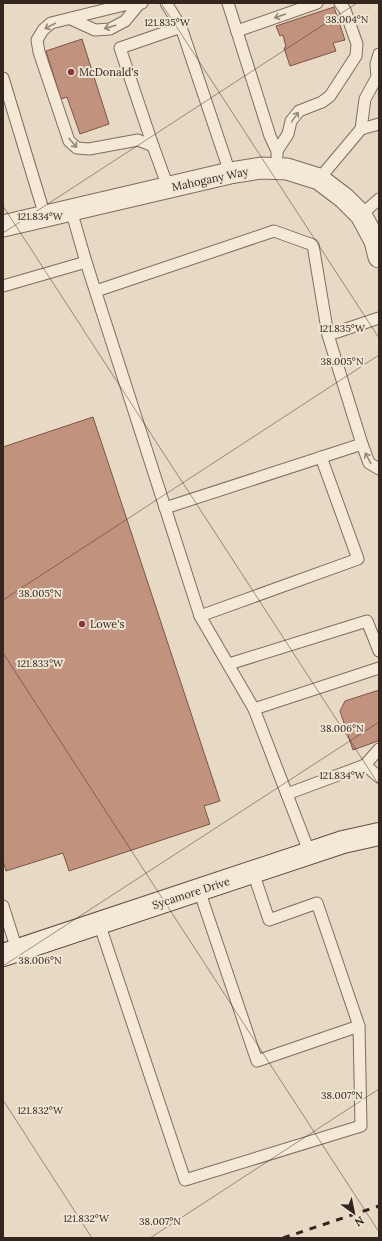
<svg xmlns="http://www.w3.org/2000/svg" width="382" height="1241" font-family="Lora,serif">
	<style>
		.building { fill: #c1937f; stroke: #7c5546 }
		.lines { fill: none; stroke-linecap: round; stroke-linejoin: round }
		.lane-casing { stroke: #806c5d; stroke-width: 13 }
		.street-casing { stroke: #806c5d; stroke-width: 23 }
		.secondary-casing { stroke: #624d40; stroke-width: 24 }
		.lane { stroke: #f4e8d6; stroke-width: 11 }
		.street { stroke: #f4e8d6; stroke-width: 21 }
		.secondary { stroke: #f4e8d6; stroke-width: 22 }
		.rail { stroke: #32261f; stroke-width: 3; stroke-dasharray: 7 7; stroke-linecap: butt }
		.oneway { stroke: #93877a }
		.ticks { fill: none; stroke: #32261f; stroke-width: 1; stroke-opacity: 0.45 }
		.poi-dot { fill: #87353f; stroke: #f0e4d3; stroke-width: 1.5 }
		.labels { text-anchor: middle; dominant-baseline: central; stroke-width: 4; stroke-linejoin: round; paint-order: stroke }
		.poi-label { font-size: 11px; fill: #32261f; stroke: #f0e4d3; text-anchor: start }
		.street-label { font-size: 11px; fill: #32261f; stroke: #f0e4d3 }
		.ticks-label { font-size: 10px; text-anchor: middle; fill: #32261f; stroke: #f0e4d3; stroke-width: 4; stroke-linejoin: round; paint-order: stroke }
	</style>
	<rect width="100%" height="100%" fill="#e8d9c4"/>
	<g class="building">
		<path d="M334 7 345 40 333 43 336 51 290 66 284 48 286 47 283 35 280 36 276 26Z"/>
		<path d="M82 39 109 124 80 134 67 97 61 99 46 51Z"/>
		<path d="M93 417 220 801 204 806 210 824 69 871 63 853 6 871 3 861V447Z"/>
		<path d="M379 690V740L378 741 353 750 340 711 345 701Z"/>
	</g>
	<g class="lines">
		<defs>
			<g id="lane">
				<path d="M142 3 124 5 51 23 43 30 37 40 39 52 69 141 77 148 89 149 138 140 153 146"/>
				<path d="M166 3 181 27"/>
				<path d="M228 3 270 136 277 151V156"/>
				<path d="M71 19 95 30 110 29 125 21 139 4"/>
				<path d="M237 31 317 3"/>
				<path d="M3 78 45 216"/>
				<path d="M361 129 379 124"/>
				<path d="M277 151 288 134 291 121 299 111 322 102 330 96 356 56 357 44 345 10 340 3"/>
				<path d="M319 179 361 129 365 99 377 77 376 64 379 54"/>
				<path d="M168 187 153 146 120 48 181 27 230 173"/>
				<path d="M71 210 86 262 200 616 254 709 310 854"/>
				<path d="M361 215 379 199"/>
				<path d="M3 286 86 262"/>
				<path d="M96 291 274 231 313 245 328 335 362 444 165 508"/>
				<path d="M328 335 379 318"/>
				<path d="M362 444 369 463 379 469"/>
				<path d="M200 616 358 559 321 457"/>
				<path d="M229 664 367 621 379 651"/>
				<path d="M254 709 379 668"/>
				<path d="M379 749 365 765 379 777"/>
				<path d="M287 794 365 765"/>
				<path d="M199 890 257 1061 359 1026"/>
				<path d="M3 906 17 950"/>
				<path d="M99 923 185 1180 361 1126 359 1026 317 903 269 920 253 872"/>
			</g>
			<path id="street" d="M3 226 230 173 261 168 287 169 319 179 344 198 361 215 375 241 379 257"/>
			<path id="secondary" d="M3 955 343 842 379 834"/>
		</defs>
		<use href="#lane" class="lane-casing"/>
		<use href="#street" class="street-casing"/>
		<use href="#secondary" class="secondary-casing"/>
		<use href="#lane" class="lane"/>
		<use href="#street" class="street"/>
		<use href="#secondary" class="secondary"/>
		<path class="rail" d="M283 1238 379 1206"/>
	</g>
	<defs><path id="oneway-shaft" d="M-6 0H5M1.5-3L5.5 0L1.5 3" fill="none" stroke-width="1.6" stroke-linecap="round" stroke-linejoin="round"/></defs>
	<g class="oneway">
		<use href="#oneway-shaft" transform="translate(280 16) rotate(161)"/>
		<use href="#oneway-shaft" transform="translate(50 26) rotate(152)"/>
		<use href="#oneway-shaft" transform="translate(110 27) rotate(164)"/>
		<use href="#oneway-shaft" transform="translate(295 117) rotate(-55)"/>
		<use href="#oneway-shaft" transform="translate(73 143) rotate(49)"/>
		<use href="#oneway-shaft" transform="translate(368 458) rotate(-118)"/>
	</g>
	<path class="ticks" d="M161 3 379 338M3 206 379 785M3 233 357 3M3 600 379 355M3 653 379 1232M3 966 379 722M3 1100 92 1238M150 1238 379 1089"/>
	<g class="poi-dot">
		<circle cx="71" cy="72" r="4"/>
		<circle cx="82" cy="624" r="4"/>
	</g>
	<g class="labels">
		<g class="poi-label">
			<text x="79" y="72">McDonald's</text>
			<text x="90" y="624">Lowe's</text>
		</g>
		<g class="street-label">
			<text transform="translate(210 179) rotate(-12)">Mahogany Way</text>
			<text transform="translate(191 893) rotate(-18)">Sycamore Drive</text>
		</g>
	</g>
	<g class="ticks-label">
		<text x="347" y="23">38.004°N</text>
		<text x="167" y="26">121.835°W</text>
		<text x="40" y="220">121.834°W</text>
		<text x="342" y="332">121.835°W</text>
		<text x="342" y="365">38.005°N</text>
		<text x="40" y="597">38.005°N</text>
		<text x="40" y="667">121.833°W</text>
		<text x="342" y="732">38.006°N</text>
		<text x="342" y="779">121.834°W</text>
		<text x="40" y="964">38.006°N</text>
		<text x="342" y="1099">38.007°N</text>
		<text x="40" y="1114">121.832°W</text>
		<text x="86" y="1222">121.832°W</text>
		<text x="160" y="1225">38.007°N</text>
	</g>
	<rect width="382" height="1241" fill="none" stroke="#32261f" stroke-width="8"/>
	<g transform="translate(354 1213) rotate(147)" stroke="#f0e4d3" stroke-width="3" paint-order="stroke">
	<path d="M0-3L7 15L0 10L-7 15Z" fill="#32261f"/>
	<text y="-6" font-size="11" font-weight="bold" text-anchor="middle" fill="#32261f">N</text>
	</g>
</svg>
